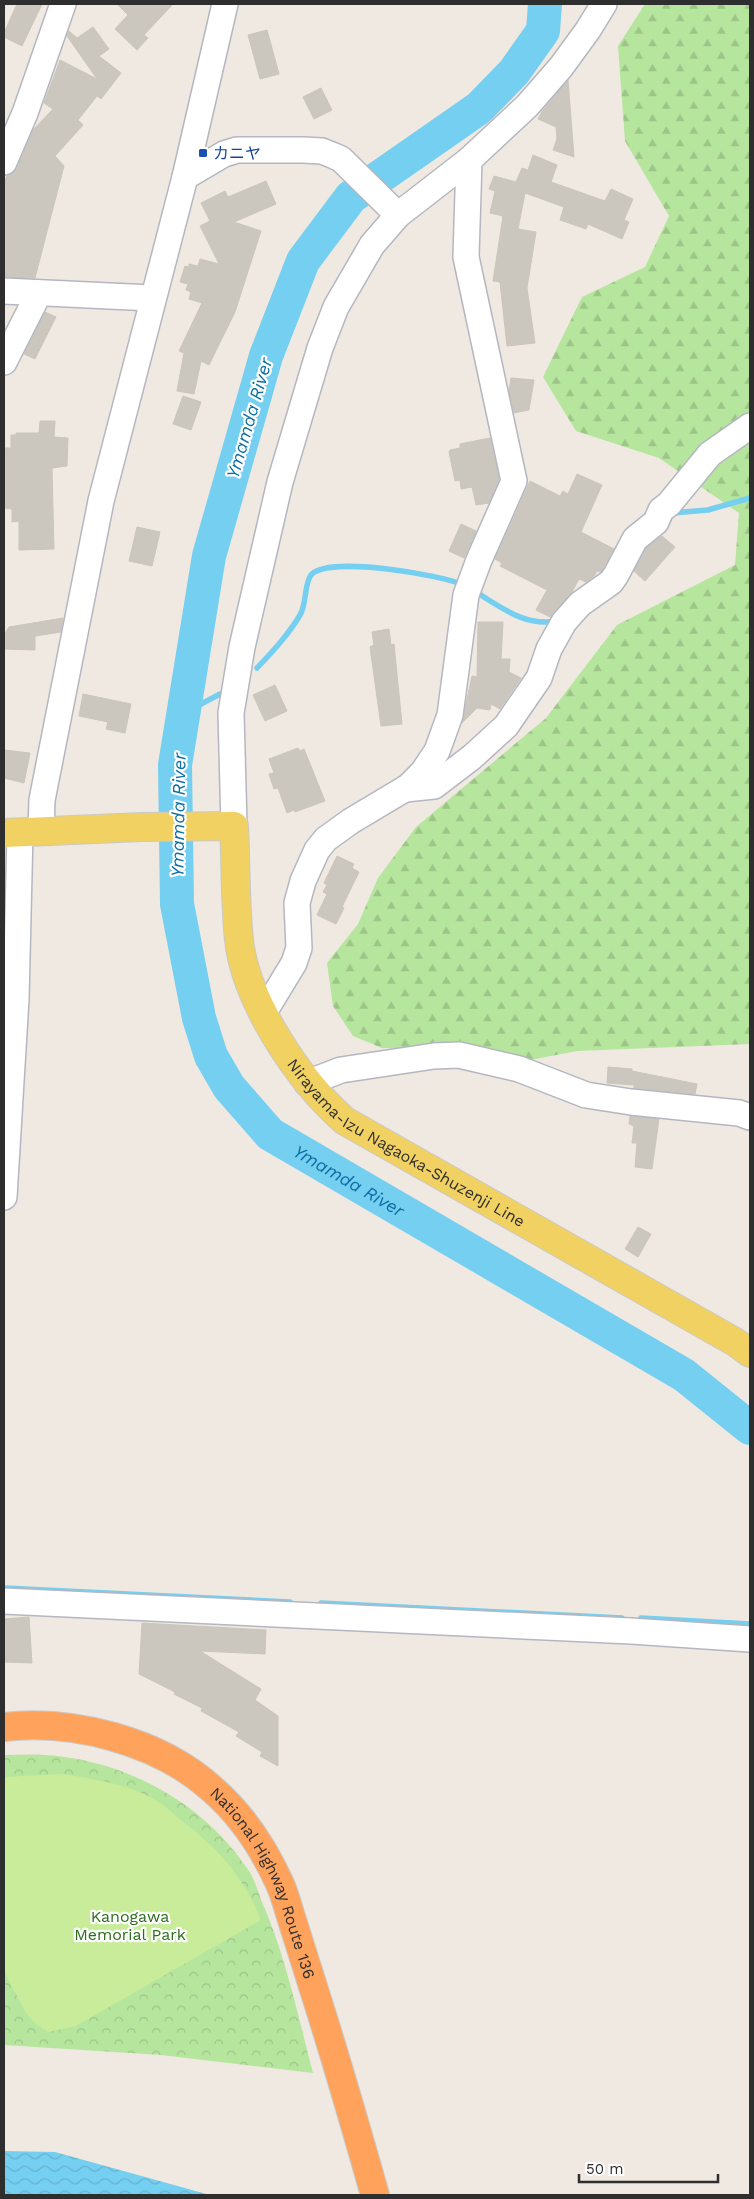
<svg xmlns="http://www.w3.org/2000/svg" width="754" height="2199" font-family="'Work Sans','Noto Sans JP',sans-serif">
	<style>
		.forest { fill: url(#forest-firs) }
		.park { fill: url(#park-crowns) }
		.pitch { fill: #c9ec9a }
		.water { fill: url(#water-waves) }
		.lines { fill: none; stroke-linecap: round; stroke-linejoin: round }
		.stream { stroke: #75cff0; stroke-width: 5.5 }
		.river { stroke: #75cff0; stroke-width: 34 }
		.building { fill: #cbc7bf; stroke: #cbc5ba }
		.minor-casing { stroke: #b4b7c1; stroke-width: 28 }
		.major-casing { stroke: #c9c9c9; stroke-width: 30 }
		.highway-casing { stroke: #c9c9c9; stroke-width: 30 }
		.minor { stroke: #fff; stroke-width: 25 }
		.major { stroke: #f2d163; stroke-width: 28 }
		.highway { stroke: #ffa35c; stroke-width: 28 }
		.transit-dot { fill: #1a4fb4; stroke: #fff; stroke-width: 2 }
		.labels { text-anchor: middle; dominant-baseline: central; stroke-width: 4.5; stroke-linejoin: round; paint-order: stroke }
		.transit-label { font-size: 16px; fill: #164399; stroke: #fff; text-anchor: start }
		.street-label { font-size: 16px; fill: #2e2e2e; stroke: #fff }
		.park-label { font-size: 16px; fill: #2c6e1b; stroke: #fff }
		.water-label { font-size: 18px; font-style: italic; fill: #0d6fa3; stroke: #fff }
	</style>
	<defs>
		<pattern id="forest-firs" width="22" height="20" patternUnits="userSpaceOnUse" patternTransform="scale(1.25)"><rect width="22" height="20" fill="#b6e59e"/><path d="M5 1l3.5 6h-7zM16 11l3.5 6h-7z" fill="#9dc588"/></pattern>
		<pattern id="park-crowns" width="20" height="18" patternUnits="userSpaceOnUse" patternTransform="scale(1.25)"><rect width="20" height="18" fill="#b6e59e"/><path d="M2 6a3 3 0 1 1 6 0M12 15a3 3 0 1 1 6 0" fill="none" stroke="#9dc588"/></pattern>
		<pattern id="water-waves" width="16" height="10" patternUnits="userSpaceOnUse" patternTransform="scale(1.25)"><rect width="16" height="10" fill="#75cff0"/><path d="M0 5q4-4 8 0t8 0" fill="none" stroke="#66b2ce"/></pattern>
	</defs>
	<rect width="100%" height="100%" fill="#efe9e1"/>
	<path class="forest" d="M645 4H750V1044L577 1051 530 1060 469 1049 382 1048 353 1036 333 1006 327 963 358 924 378 878 416 827 546 718 617 625 735 565 739 513 659 458 576 431 543 377 582 297 645 267 669 216 625 141 618 46Z"/>
	<path class="park" d="M4 1755C18 1755 32 1754 45 1755 126 1760 204 1803 249 1871 255 1880 258 1892 262 1902 286 1957 298 2016 313 2073L161 2055 4 2045Z"/>
	<path class="pitch" d="M62 1774C94 1779 129 1784 157 1801 166 1806 173 1814 181 1820 219 1850 243 1875 261 1920L76 2026 48 2032 35 2023 26 2013 4 1971V1777Z"/>
	<path class="water" d="M4 2151 55 2152 210 2195H4Z"/>
	<g class="lines">
		<g class="stream">
			<path d="M672 513 708 510 750 498"/>
			<path d="M474 591C500 606 524 627 556 621"/>
			<path d="M257 668C272 652 289 634 300 615 307 603 304 584 311 575 328 555 441 575 464 585"/>
			<path d="M184 713 220 694"/>
			<path d="M4 1588 290 1602"/>
			<path d="M321 1603 622 1618"/>
			<path d="M641 1618 750 1624"/>
		</g>
		<path class="river" id="s1" d="M545 4 543 31 514 72 479 108 351 197 303 261 266 356 209 556 175 765 177 904 199 1018 211 1056 229 1087 270 1134 684 1375 750 1428"/>
	</g>
	<g class="building">
		<path d="M17 4H42L22 46 4 37V33Z"/>
		<path d="M117 4H173L144 35 148 38 137 50 115 29 128 15Z"/>
		<path d="M93 27 109 49 99 56 121 73 101 99 97 96 78 120 83 125 55 156 64 166 35 278 4 277V182L7 176 13 173 17 168 33 130 53 109 44 103 60 60 97 79 67 36 69 31 77 38Z"/>
		<path d="M267 30 279 74 260 79 248 35Z"/>
		<path d="M568 80 574 157 553 150 557 139 556 127 538 119 543 110Z"/>
		<path d="M321 88 332 110 314 119 303 97Z"/>
		<path d="M533 155 557 165 551 182 605 201 611 189 633 199 624 220 629 222 622 239 588 224 586 229 560 220 564 207 525 193 518 229 536 232 527 288 535 343 507 346 500 282 493 281 503 216 490 213 495 191 489 189 494 176 516 182 522 168 528 170Z"/>
		<path d="M266 181 276 204 234 222 261 231 235 312 209 365 201 361 194 394 177 391 184 353 179 351 202 303 189 299 191 292 186 290 188 284 180 282 185 266 189 267V264L198 266 200 259 219 264 200 226 210 221 201 203 225 191 228 197Z"/>
		<path d="M45 312 56 317 35 359 24 354Z"/>
		<path d="M511 378 534 380 529 410 514 413 509 390Z"/>
		<path d="M183 396 201 402 191 430 173 424Z"/>
		<path d="M40 421H55L54 437 68 438 67 466 52 468 54 549 19 550V521L12 522V509L4 508V448H11V435H16V433H39Z"/>
		<path d="M490 438 499 479 489 503 476 505 472 487 461 489 460 480 455 481 449 452 450 450 460 448V444Z"/>
		<path d="M577 474 602 485 581 532 614 549 601 572 597 571 594 576 586 582 579 579 572 592 550 617 536 610 547 590 500 566 502 563 495 559 530 481 560 496 563 491 568 494Z"/>
		<path d="M461 524 476 531 464 558 449 551Z"/>
		<path d="M137 527 160 532 152 566 129 561Z"/>
		<path d="M662 536 675 547 645 581 634 571 646 548Z"/>
		<path d="M63 618 61 632 35 636V650L4 649V635L9 627Z"/>
		<path d="M478 622H503L501 659H510L509 672 521 678 500 709 491 704 490 710 477 708 462 723 472 676 477 677Z"/>
		<path d="M389 629 391 645 394 644 402 724 381 726 370 647 374 645 372 632Z"/>
		<path d="M275 685 287 711 265 721 253 695Z"/>
		<path d="M83 694 131 704 125 733 106 729 108 722 79 716Z"/>
		<path d="M298 748 300 751 304 749 325 801 295 812 294 810 287 813 278 788 274 789 269 774 274 773 269 759Z"/>
		<path d="M4 750 30 753 24 783 4 778Z"/>
		<path d="M337 856 354 864 352 868 359 872 342 907 344 908 336 924 317 915 327 894 323 892 327 885 324 883Z"/>
		<path d="M608 1067 632 1069V1071L697 1084 695 1094 634 1088V1085L607 1083Z"/>
		<path d="M630 1116 659 1119 652 1169 635 1167 637 1143H632L634 1126 629 1124Z"/>
		<path d="M638 1227 651 1234 638 1257 625 1249Z"/>
		<path d="M29 1617 32 1663 4 1662V1619Z"/>
		<path d="M142 1623 266 1630 265 1654 200 1651 261 1689 255 1700 278 1716V1766L260 1756 262 1752 236 1736 239 1732 201 1711 202 1708 174 1694 175 1692 139 1674Z"/>
	</g>
	<g class="lines">
		<defs>
			<g id="minor">
				<path d="M4 162 25 113 63 4"/>
				<path d="M185 177 224 154 237 150H303L322 151 332 155 341 159 398 215"/>
				<path d="M4 291 152 298"/>
				<path d="M4 362 39 293"/>
				<path d="M405 789 434 786 472 757 506 726 539 678 549 649 564 622 580 604 611 582 616 575 635 539 656 522 661 510 669 504 710 454 750 426"/>
				<path d="M234 826 231 713 242 647 280 482 320 348 336 307 372 245 398 215 469 160 527 106 561 67 588 30 604 4"/>
				<path d="M41 831 42 800 101 501 185 177 225 4"/>
				<path d="M263 1014 294 963 299 948 297 903 303 881 317 850 326 839 351 821 408 787 423 772 437 751 450 715 466 595 479 560 514 481 466 257 469 160"/>
				<path d="M307 1083 341 1070 434 1056 459 1055 519 1069 586 1095 631 1102 739 1113 750 1117"/>
				<path d="M4 1197 16 999 20 832"/>
				<path d="M4 1601 631 1631 750 1639"/>
			</g>
			<g id="major">
				<path id="s2" d="M4 833 142 827 234 826C236 864 235 902 239 940 246 1002 299 1081 345 1121L735 1342 750 1353"/>
			</g>
			<g id="highway">
				<path id="s3" d="M4 1727C73 1719 159 1741 212 1789 241 1814 264 1849 280 1884 285 1895 288 1908 292 1920 300 1945 308 1970 316 1996 337 2062 356 2128 375 2195"/>
			</g>
		</defs>
		<use href="#minor" class="minor-casing"/>
		<use href="#major" class="major-casing"/>
		<use href="#highway" class="highway-casing"/>
		<use href="#minor" class="minor"/>
		<use href="#major" class="major"/>
		<use href="#highway" class="highway"/>
	</g>
	<rect class="transit-dot" x="198" y="148" width="10" height="10" rx="2.5"/>
	<g class="labels">
		<g class="transit-label">
			<text x="213" y="153">カニヤ</text>
		</g>
		<g class="street-label">
			<text stroke="none"><textPath href="#s2" startOffset="620">Nirayama-Izu Nagaoka-Shuzenji Line</textPath></text>
			<text stroke="none"><textPath href="#s3" startOffset="332">National Highway Route 136</textPath></text>
		</g>
		<g class="park-label">
			<text x="130" y="1916">Kanogawa<tspan x="130" dy="18">Memorial Park</tspan></text>
		</g>
		<g class="water-label">
			<text transform="translate(249 418) rotate(-74)">Ymamda River</text>
			<text transform="translate(178 815) rotate(-89)">Ymamda River</text>
			<text stroke="none"><textPath href="#s1" startOffset="1370">Ymamda River</textPath></text>
		</g>
	</g>
	<rect width="754" height="2199" fill="none" stroke="#2e2e2e" stroke-width="10"/>
	<path d="M579 2174v8h139v-8" fill="none" stroke="#2e2e2e" stroke-width="2.5"/>
	<text x="586" y="2174" font-size="15" fill="#2e2e2e" stroke="#ffffff" stroke-width="4" paint-order="stroke">50 m</text>
</svg>
